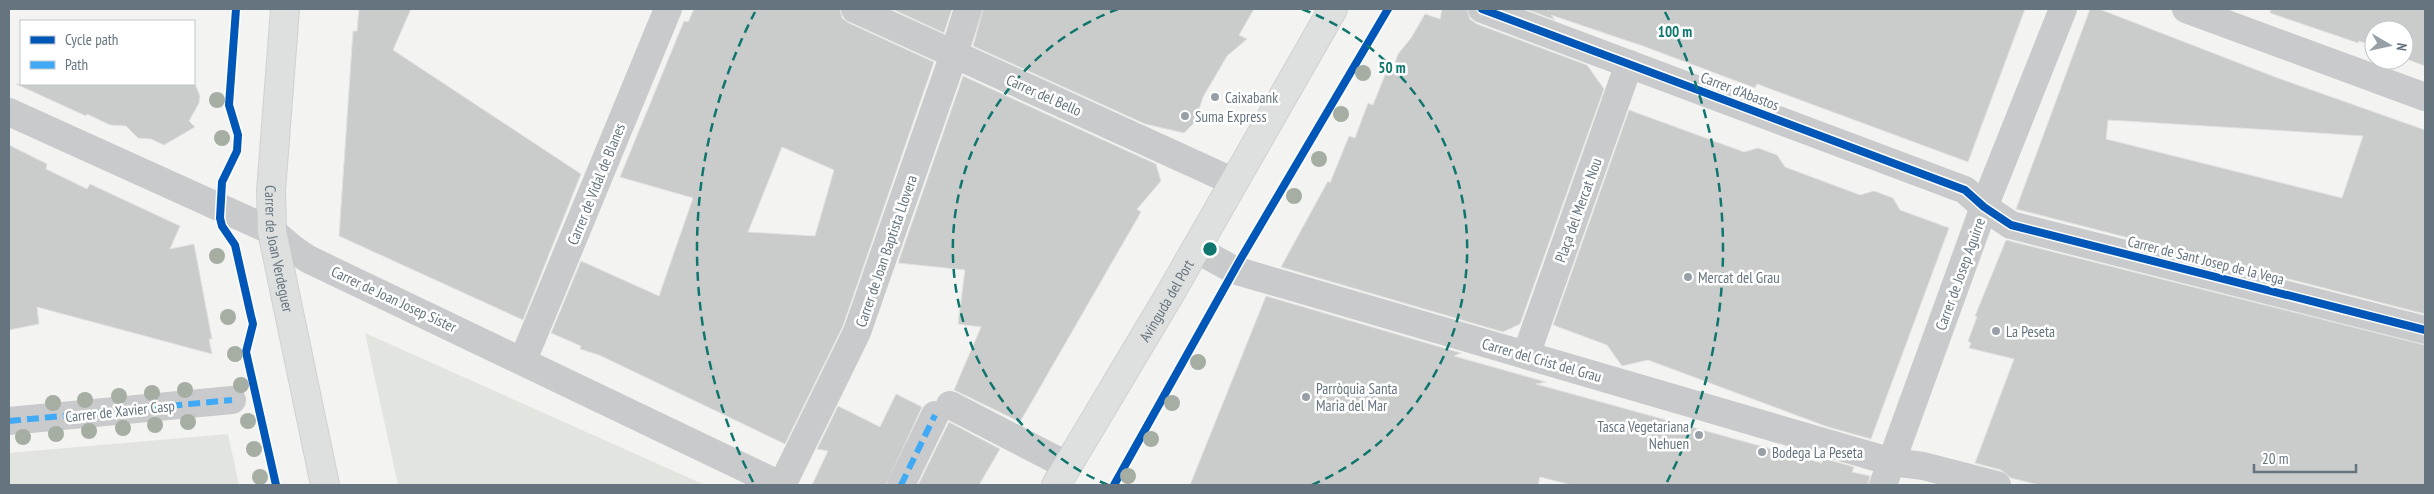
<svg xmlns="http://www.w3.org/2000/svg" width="2434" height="494" font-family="'PT Sans Narrow',sans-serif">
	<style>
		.green { fill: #e2e5df }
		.building { fill: #cacbcb; stroke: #e2e2e1; fill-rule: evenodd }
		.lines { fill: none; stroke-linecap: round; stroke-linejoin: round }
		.major-casing { stroke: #d0d1d1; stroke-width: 30 }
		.minor { stroke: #c8cacb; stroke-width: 28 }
		.major { stroke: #dedfdf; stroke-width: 28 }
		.quiet { stroke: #3fa9f5; stroke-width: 6; stroke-dasharray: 12 6; stroke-linecap: butt }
		.cycleway-casing { stroke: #fff; stroke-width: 11 }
		.cycleway { stroke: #0057b8; stroke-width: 8 }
		.tree { fill: #a6aea3 }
		.ring { fill: none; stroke: #0f766e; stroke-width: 2.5; stroke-dasharray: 9 6 }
		.poi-dot { fill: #97a0a7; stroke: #fff; stroke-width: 2 }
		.labels { text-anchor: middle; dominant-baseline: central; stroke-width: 5; stroke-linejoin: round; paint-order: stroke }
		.street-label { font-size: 15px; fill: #65747f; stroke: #fff }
		.poi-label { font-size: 15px; fill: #65747f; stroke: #fff; text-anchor: start }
		.centre { fill: #0f766e; stroke: #fff; stroke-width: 2.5 }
		.ring-label { font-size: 15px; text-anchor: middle; font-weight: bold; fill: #0f766e; stroke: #fff; stroke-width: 5; stroke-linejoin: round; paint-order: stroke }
	</style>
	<rect width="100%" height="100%" fill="#f3f3f1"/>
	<g class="green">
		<path d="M365 333 705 485H398Z"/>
		<path d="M228 434 239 485H9V453Z"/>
	</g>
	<g class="building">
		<path d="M359 9H411L393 50 581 174 523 320 339 236 353 31H357Z"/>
		<path d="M694 9H840L842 18 849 23 934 62 843 326 785 444 599 355 580 349 581 346 551 333 581 261 659 296 693 198 620 177 684 21 688 22ZM782 147 834 170 815 236 748 232Z"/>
		<path d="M892 9H952L944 33Z"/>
		<path d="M983 9H1254L1239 35 1247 39 1227 56 1203 97 1195 122 1184 133 1145 124 973 46Z"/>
		<path d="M1442 9H1467L1470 19 1477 24 1587 65 1604 89 1520 324 1503 332 1281 267 1328 181 1330 183 1349 136 1355 138 1368 103 1373 105 1387 70 1392 72 1398 54 1411 38 1425 14 1440 19Z"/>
		<path d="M1526 9H1547L1549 11V9H2025L1968 162 1757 84 1755 88 1643 46 1551 15 1555 20Z"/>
		<path d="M2090 9H2099L2275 77 2425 130V314L2016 209ZM2108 120 2288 131 2363 136 2342 198 2106 139Z"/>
		<path d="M2271 9H2425V66L2404 58V30H2374V46L2359 41 2358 43 2270 13Z"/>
		<path d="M963 76 1156 164 1161 181 1137 209 1141 212 1020 422 954 390 981 327 958 324 965 270 898 263Z"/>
		<path d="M16 84H195L200 96 199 103 189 121 195 127 164 145 151 139 138 138 126 126 110 125 87 114 86 116Z"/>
		<path d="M1629 110 1744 152 1758 148 1777 155 1785 167 1860 195 1874 191 1893 198 1900 210 1949 228 1871 439 1828 427 1648 360 1622 366 1607 345 1553 325Z"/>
		<path d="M9 145 47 164 46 169 87 189 90 184 180 226 170 249 194 244 212 339H209L212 354 37 307 39 324 9 330Z"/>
		<path d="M2006 240 2425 345V485H2039L2011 478 2001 470 1975 463 2014 359 1969 348 1971 343 1968 341 1977 317 1975 316Z"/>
		<path d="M1266 296 1461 353 1454 356 1546 382 1536 384 1822 463 1823 458 1854 467 1852 472 1870 476 1868 485H1572L1540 477 1538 485H1190Z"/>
		<path d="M896 394 922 407 886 485H812L828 451 817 449 838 406 880 427Z"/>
		<path d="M949 422 1000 449 979 485H918Z"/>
	</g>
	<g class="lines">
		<defs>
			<g id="major">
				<path id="s1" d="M285 9 271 191 272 231 325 485"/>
				<path id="s2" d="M1056 485 1170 294 1333 9"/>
			</g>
		</defs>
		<use href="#major" class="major-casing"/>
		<g class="minor">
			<path d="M855 9 1234 182"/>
			<path d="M1482 9 1965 190 1984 207 2011 225 2425 330"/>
			<path d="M2186 9 2425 97"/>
			<path d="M9 112 272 231 292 248 308 259 780 485"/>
			<path d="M1196 249 1234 270 1892 462 1923 466 1997 485"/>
			<path d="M1526 355 1629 64"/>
			<path d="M523 360 668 9"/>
			<path d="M950 405 1068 466"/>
			<path d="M9 421 232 400"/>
			<path d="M782 485 857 332 954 54 968 9"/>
			<path d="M901 485 935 415"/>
			<path d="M1883 485 1984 207 2063 9"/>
		</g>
		<use href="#major" class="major"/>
		<g class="quiet">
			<path d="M9 421 232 400"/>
			<path d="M901 485 935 415"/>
		</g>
		<defs>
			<g id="cycleway">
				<path d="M236 9 229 105 238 135 237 151 222 182 220 218 222 226 235 245 251 316 253 324 246 352 276 485"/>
				<path d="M1482 9 1965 190 1984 207 2011 225 2425 330"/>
				<path d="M1114 485 1240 260 1388 9"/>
			</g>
		</defs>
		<use href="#cycleway" class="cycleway-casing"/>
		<use href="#cycleway" class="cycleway"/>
	</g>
	<g class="tree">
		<circle cx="1363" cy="73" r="8"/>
		<circle cx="217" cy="100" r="8"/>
		<circle cx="1341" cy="114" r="8"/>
		<circle cx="222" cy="138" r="8"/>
		<circle cx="1319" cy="159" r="8"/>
		<circle cx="1294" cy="196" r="8"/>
		<circle cx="217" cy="256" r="8"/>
		<circle cx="228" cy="317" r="8"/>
		<circle cx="235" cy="354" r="8"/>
		<circle cx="1198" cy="362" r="8"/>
		<circle cx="241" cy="385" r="8"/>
		<circle cx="185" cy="390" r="8"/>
		<circle cx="152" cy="393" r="8"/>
		<circle cx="119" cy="396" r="8"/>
		<circle cx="85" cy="400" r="8"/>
		<circle cx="53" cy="403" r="8"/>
		<circle cx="1172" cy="403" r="8"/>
		<circle cx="248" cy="421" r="8"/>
		<circle cx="188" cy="422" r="8"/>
		<circle cx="155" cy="425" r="8"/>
		<circle cx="123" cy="428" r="8"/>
		<circle cx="89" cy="431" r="8"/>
		<circle cx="56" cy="434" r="8"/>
		<circle cx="23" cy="437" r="8"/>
		<circle cx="1151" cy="439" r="8"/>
		<circle cx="254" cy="449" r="8"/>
		<circle cx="1128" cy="476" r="8"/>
		<circle cx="260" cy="477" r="8"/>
	</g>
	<g class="ring">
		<path d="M1108 485A257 257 0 0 1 1118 9M1302 9A257 257 0 0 1 1312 485"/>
		<path d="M753 482A513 513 0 0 1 755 12M1665 12A513 513 0 0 1 1667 482"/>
	</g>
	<g class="poi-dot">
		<circle cx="1215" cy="97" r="5"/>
		<circle cx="1185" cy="116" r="5"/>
		<circle cx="1688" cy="277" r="5"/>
		<circle cx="1996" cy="331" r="5"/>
		<circle cx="1306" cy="397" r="5"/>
		<circle cx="1699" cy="435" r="5"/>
		<circle cx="1762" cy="452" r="5"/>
	</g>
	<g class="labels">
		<g class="street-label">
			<text transform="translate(1740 91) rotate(21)">Carrer d'Abastos</text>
			<text transform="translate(1044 95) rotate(24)">Carrer del Bello</text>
			<text transform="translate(596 184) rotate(-68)">Carrer de Vidal de Blanes</text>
			<text transform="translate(1578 210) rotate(-70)">Plaça del Mercat Nou</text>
			<text stroke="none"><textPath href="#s1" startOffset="241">Carrer de Joan Verdeguer</textPath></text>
			<text transform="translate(886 251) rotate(-71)">Carrer de Joan Baptista Llovera</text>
			<text transform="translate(2206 260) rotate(14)">Carrer de Sant Josep de la Vega</text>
			<text transform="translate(1960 274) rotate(-70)">Carrer de Josep Aguirre</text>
			<text transform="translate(394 299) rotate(25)">Carrer de Joan Josep Sister</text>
			<text stroke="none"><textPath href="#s2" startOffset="215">Avinguda del Port</textPath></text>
			<text transform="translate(1542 360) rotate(16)">Carrer del Crist del Grau</text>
			<text transform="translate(120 411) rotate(-6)">Carrer de Xavier Casp</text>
		</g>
		<g class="poi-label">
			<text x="1225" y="97">Caixabank</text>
			<text x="1195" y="116">Suma Express</text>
			<text x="1698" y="277">Mercat del Grau</text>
			<text x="2006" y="331">La Peseta</text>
			<text x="1316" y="388">Parròquia Santa<tspan x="1316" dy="17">Maria del Mar</tspan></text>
			<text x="1689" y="426" text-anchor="end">Tasca Vegetariana<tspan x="1689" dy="17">Nehuen</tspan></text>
			<text x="1772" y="452">Bodega La Peseta</text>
		</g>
	</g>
	<circle cx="1210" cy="249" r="8" class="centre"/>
	<g class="ring-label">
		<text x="1675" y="37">100 m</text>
		<text x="1392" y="73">50 m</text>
	</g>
	<rect width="2434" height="494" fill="none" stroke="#65747f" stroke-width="20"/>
	<rect x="20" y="20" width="175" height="65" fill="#ffffff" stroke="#c1c7cc"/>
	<rect x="30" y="36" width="25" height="8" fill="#0057b8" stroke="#c1c7cc"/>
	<text x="65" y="45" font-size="15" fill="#65747f">Cycle path</text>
	<rect x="30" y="61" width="25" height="8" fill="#3fa9f5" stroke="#c1c7cc"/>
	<text x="65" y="70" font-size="15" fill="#65747f">Path</text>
	<g transform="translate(2389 45) rotate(99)"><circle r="24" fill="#ffffff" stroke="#c1c7cc"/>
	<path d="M0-4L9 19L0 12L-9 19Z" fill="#97a0a7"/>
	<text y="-8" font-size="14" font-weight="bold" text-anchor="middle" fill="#65747f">N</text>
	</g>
	<path d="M2254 464v8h102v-8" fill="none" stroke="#65747f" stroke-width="2.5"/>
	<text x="2262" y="464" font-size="15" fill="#65747f" stroke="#ffffff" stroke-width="4" paint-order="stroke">20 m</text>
</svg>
